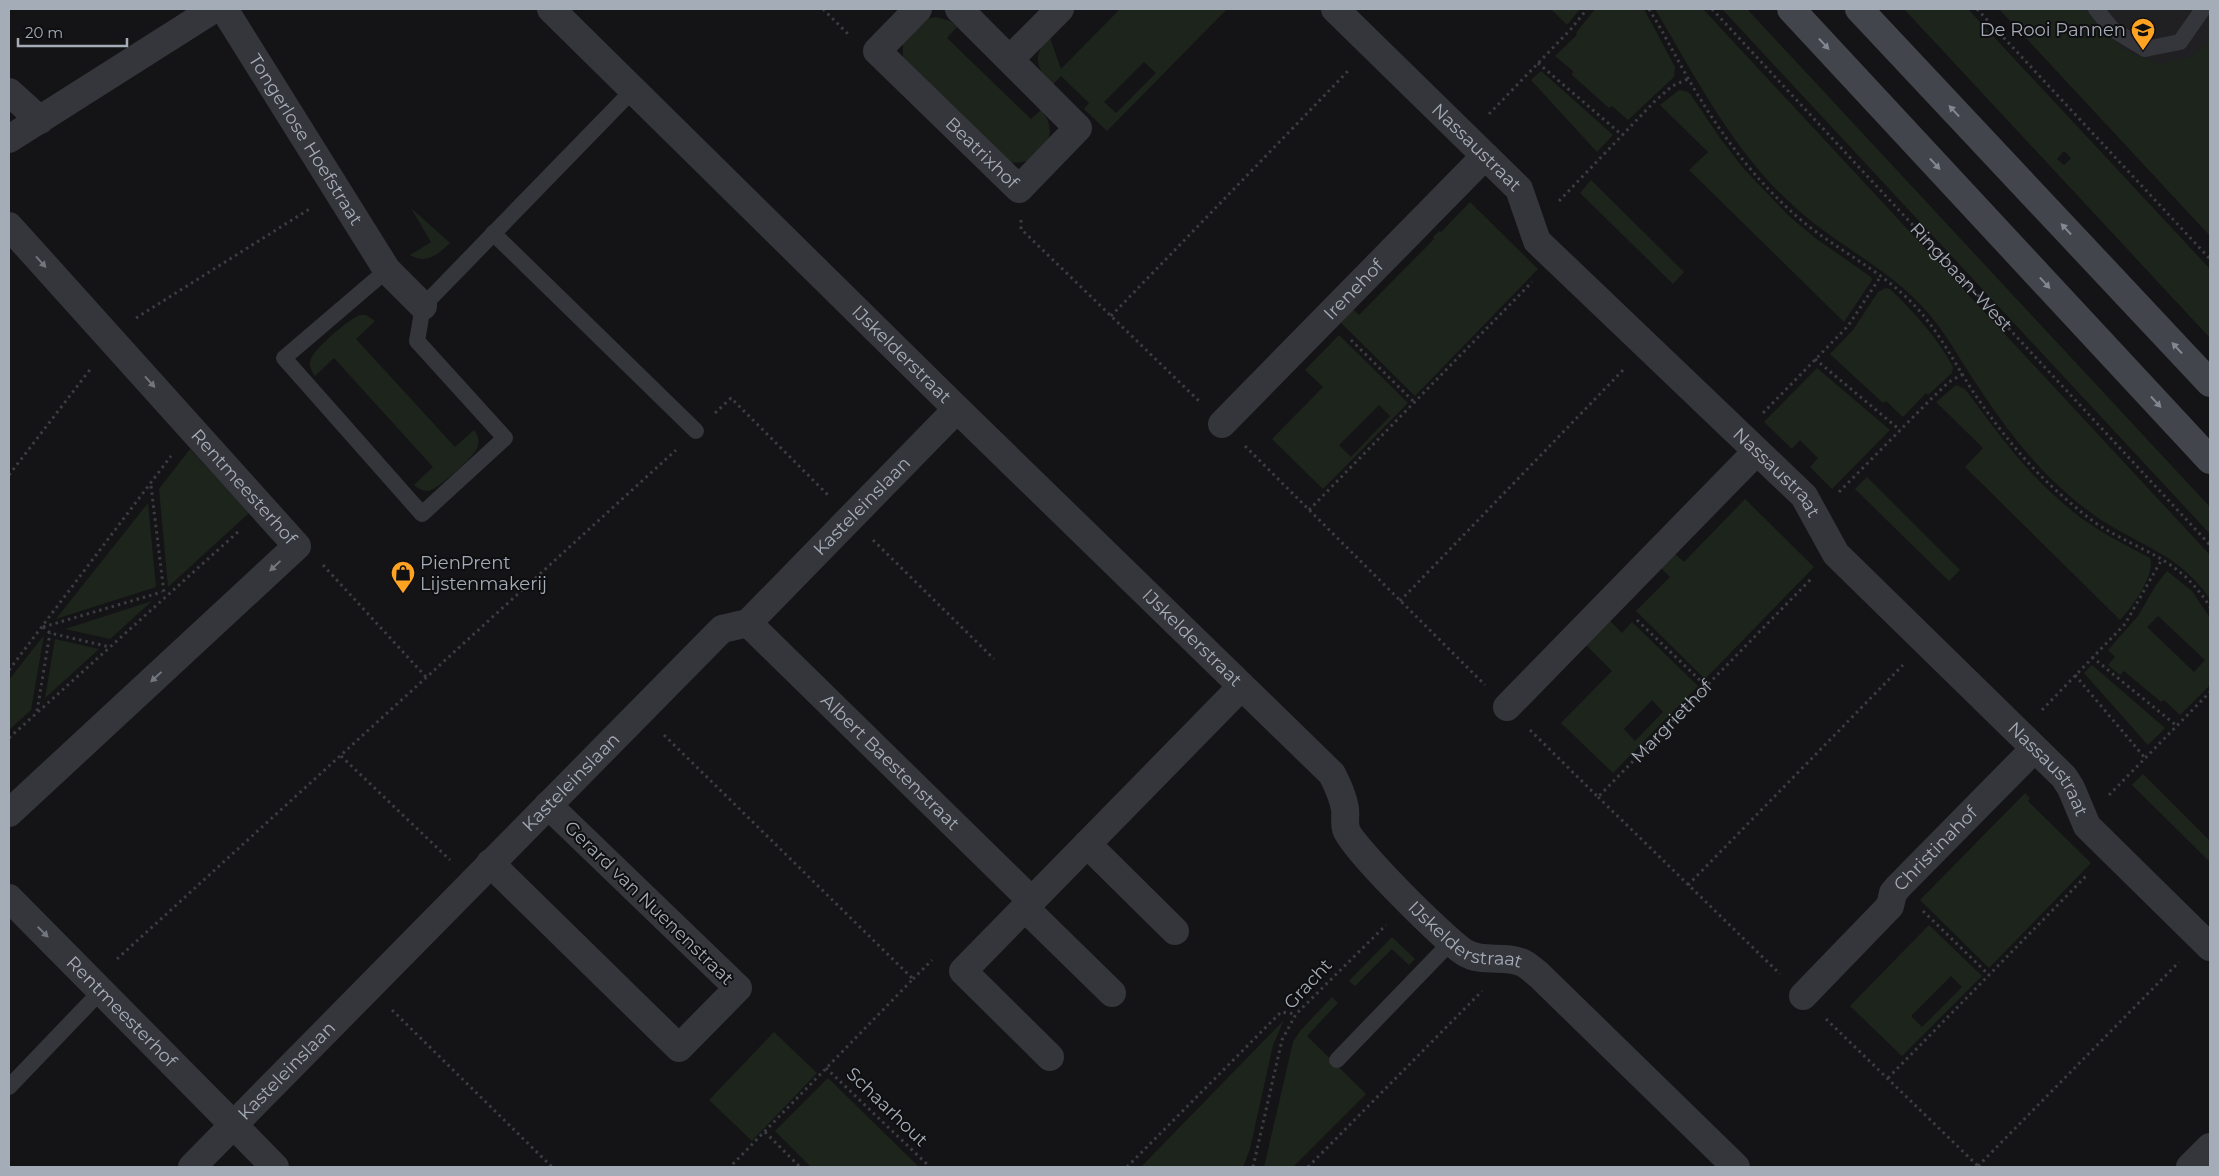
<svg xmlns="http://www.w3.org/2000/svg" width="2219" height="1176" font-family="Montserrat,sans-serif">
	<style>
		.built { fill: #202023 }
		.green { fill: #1c241c; fill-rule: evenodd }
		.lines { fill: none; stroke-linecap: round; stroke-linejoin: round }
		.path { stroke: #3b3d42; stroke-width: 3; stroke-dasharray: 2.5 4; stroke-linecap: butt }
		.lane { stroke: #35363b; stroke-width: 16 }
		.street { stroke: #35363b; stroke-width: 28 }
		.secondary { stroke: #42454b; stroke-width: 28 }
		.oneway { fill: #828891 }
		.oneway2 { fill: #72777f }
		.labels { text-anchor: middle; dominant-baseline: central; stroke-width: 4; stroke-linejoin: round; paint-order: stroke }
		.poi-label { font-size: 18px; fill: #a4acb7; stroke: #0f0f11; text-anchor: end }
		.street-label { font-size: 18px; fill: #a4acb7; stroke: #0f0f11 }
	</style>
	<rect width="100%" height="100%" fill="#141416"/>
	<path class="built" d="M2039 9H2210V159Z"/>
	<g class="green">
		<path d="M1120 9H1227L1107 131 1084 109 1089 103 1061 76 1051 86C1035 64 1033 57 1049 35L1061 69ZM1144 62 1156 73 1116 113 1104 102Z"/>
		<path d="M1551 9H1580L1567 25Z"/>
		<path d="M1595 9H1644L1675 67 1674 77 1628 120 1612 106 1609 108 1572 75 1573 71 1555 56 1577 35 1576 33Z"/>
		<path d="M1655 9H1703L2210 555V599C2180 555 2143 547 2101 520 2083 508 2066 493 2050 478 2025 453 2003 424 1983 394 1962 364 1945 329 1919 303 1883 266 1836 244 1798 210 1734 154 1698 81 1655 9Z"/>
		<path d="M1722 9H1747L2210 507V534Z"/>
		<path d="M1904 9H1968L2210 269V338ZM2064 151 2071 158 2064 165 2057 159Z"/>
		<path d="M1999 9H2085L2124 50 2160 64 2193 56 2210 41V236Z"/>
		<path d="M936 17 950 21 957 27 947 38 1031 119 1041 110C1063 134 1040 167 1010 162L906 64 903 57V43L922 20Z"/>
		<path d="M1541 71 1613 135 1597 152 1531 80Z"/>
		<path d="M1679 90 1688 92 1691 95 1720 138 1744 169 1789 216 1814 237 1871 277 1872 280 1844 322 1689 170 1708 152 1660 105Z"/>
		<path d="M1591 180 1684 272 1673 284 1580 193Z"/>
		<path d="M1470 202 1538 269 1415 396 1336 318 1349 305 1359 315 1434 239 1433 237 1439 231 1441 232Z"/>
		<path d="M411 208 450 243C438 254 427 265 410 255L431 242Z"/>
		<path d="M1886 288 1890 289C1914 312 1937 337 1953 367L1952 373 1928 395 1926 393 1903 417 1886 401 1883 403 1830 354 1853 330 1878 292Z"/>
		<path d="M360 315H366L375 321 356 339 455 447 474 430C478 435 480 441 477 448 474 457 437 490 428 491 422 491 418 488 414 485L433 467 334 358 315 376C312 372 309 366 310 361 312 350 350 318 360 315Z"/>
		<path d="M1339 335 1408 403 1323 489 1272 439 1323 387 1305 370ZM1379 405 1390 416 1351 457 1339 445Z"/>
		<path d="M1817 368 1890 430 1832 489 1810 467 1818 458 1800 440 1792 449 1764 422Z"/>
		<path d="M1956 385 1965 389C2003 440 2041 493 2096 528 2113 539 2132 548 2150 558 2156 574 2132 608 2120 620L1965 467 1983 448 1936 402Z"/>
		<path d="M190 449 249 513 168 587 159 489Z"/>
		<path d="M1867 477 1960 570 1949 581 1855 489Z"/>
		<path d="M1745 499 1814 567 1705 679 1636 611 1670 577 1661 568 1675 554 1684 562Z"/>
		<path d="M148 503 156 587 56 619Z"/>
		<path d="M2167 571 2192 591 2210 618V685L2180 715 2164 700 2161 702 2124 671 2120 675 2108 665 2115 657 2108 650 2138 616 2156 585ZM2158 616 2205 660 2194 672 2147 627Z"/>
		<path d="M152 601 110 639 65 629Z"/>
		<path d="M1608 619 1622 633 1632 622 1698 686 1613 773 1561 723 1612 671 1586 645ZM1652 700 1663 712 1635 741 1624 729Z"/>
		<path d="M44 635 31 710 9 730V680Z"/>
		<path d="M55 639 99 649 45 698Z"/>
		<path d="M2092 665 2165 728 2148 745 2084 673Z"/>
		<path d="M2143 774 2210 841V862L2132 785Z"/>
		<path d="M2025 793 2030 798 2028 801 2091 863 1989 968 1920 900Z"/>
		<path d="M1929 925 1982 976 1902 1056 1850 1006ZM1951 976 1962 987 1922 1027 1911 1016Z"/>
		<path d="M1392 937 1415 959 1409 965 1392 949 1355 986 1349 981Z"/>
		<path d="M1332 997 1338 1003 1307 1036 1366 1094 1293 1167H1264L1293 1042 1300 1031Z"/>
		<path d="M1284 1020 1273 1045 1250 1149 1243 1167H1141Z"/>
		<path d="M774 1032 817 1073 752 1141 709 1100Z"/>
		<path d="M828 1078 919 1167H811L775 1131Z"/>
	</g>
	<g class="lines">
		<g class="path">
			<path d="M823 9 849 35"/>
			<path d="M1649 9C1667 38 1682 70 1701 100 1726 141 1757 181 1793 213 1831 248 1880 268 1916 307 1940 333 1955 364 1974 393 1995 424 2019 455 2046 481 2062 496 2079 511 2097 524 2142 553 2179 557 2210 607"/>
			<path id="s1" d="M1712 9 2210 545"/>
			<path d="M1977 9 2210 259"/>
			<path d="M1538 63 1622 135"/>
			<path d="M1489 114 1571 29 1587 9"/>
			<path d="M1559 201 1655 101 1672 86 1688 79"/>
			<path d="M1021 220V229L1199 401"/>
			<path d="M1111 316 1349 70"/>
			<path d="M136 318 311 208"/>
			<path d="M1351 340 1415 403"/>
			<path d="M1815 359 1900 430"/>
			<path d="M715 413 731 398 828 495"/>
			<path d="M1763 413 1848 326 1881 276"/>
			<path d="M1245 446 1485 685"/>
			<path d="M9 475 92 367"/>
			<path d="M151 486 164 593"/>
			<path d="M1839 492 1932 398 1949 382 1963 374"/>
			<path d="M1309 510 1532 282"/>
			<path d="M873 540 994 659"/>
			<path d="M323 565 427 678"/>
			<path d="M1400 601 1624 369"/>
			<path d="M1637 620 1706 686"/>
			<path d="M43 627 162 592"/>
			<path d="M43 627 50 633 110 647"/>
			<path d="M2092 657 2177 726"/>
			<path d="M9 670 171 456"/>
			<path d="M2075 675 2145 758"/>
			<path d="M2042 710 2125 624 2162 559"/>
			<path d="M37 711 50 633"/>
			<path id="s2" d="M1530 730 1598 797 1812 578"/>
			<path d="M664 735 913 979 730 1167"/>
			<path d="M9 738 239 531"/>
			<path d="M341 756 450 860"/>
			<path d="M2109 795 2210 692"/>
			<path d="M1598 797 1780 974"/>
			<path d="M1688 885 1903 665"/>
			<path d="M1923 911 1989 975"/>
			<path d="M117 959 676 450"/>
			<path d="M913 979 932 960"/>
			<path d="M392 1010 552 1167"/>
			<path d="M1826 1019 1979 1167"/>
			<path d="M826 1068 930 1167"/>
			<path d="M1888 1078 2088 874"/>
			<path d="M765 1132 800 1167"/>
			<path d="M1978 1166 2179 962"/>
			<path d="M1127 1167 1281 1012 1296 1014"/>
			<path d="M1253 1167 1282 1040 1296 1014 1386 925"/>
			<path d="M1308 1167 1482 991"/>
		</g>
		<g class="lane">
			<path d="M2096 9 2112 29 2145 49 2180 42 2203 9"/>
			<path d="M493 233 696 431"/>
			<path d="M387 270 284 358 422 514 505 438 417 341 423 306 633 90"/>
			<path d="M1337 1060 1451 942"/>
			<path d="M9 1087 101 991"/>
		</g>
		<g class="street">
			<path id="s3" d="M224 9 387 270 423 306"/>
			<path id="s4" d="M551 9 957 409 1332 774C1338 786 1343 796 1345 809 1346 816 1344 823 1346 829 1350 846 1445 940 1464 952 1482 964 1505 954 1523 963 1529 966 1534 971 1539 975L1736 1167"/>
			<path id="s5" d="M918 9 877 51 1019 189 1078 128 959 9"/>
			<path id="s6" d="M1335 9 1519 189 1537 241 1804 496 1836 554 2064 777 2071 788 2087 826 2210 947"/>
			<path d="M1010 59 1060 9"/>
			<path d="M9 92 40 120"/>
			<path d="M9 139 214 9"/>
			<path id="s7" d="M9 226 297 546 9 813"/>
			<path id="s8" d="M1222 424 1485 156"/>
			<path id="s9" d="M748 623 1032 901"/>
			<path d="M1507 707 1756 452"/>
			<path d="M1087 844 1175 931"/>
			<path d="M490 863 679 1048 738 988 548 805"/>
			<path id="s10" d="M9 898 275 1167"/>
			<path d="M1025 908 1112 993"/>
			<path id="s11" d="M1803 996 1890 906 1893 893 1898 887 2034 749"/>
			<path d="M1050 1057 963 971 1241 687"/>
			<path id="s12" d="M192 1167 722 629 748 623 957 409"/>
			<path d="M2190 1167 2210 1147"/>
		</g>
		<g class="secondary">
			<path d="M1791 9 2210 460"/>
			<path d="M1859 9 2210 383"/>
		</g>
	</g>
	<defs><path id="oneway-solid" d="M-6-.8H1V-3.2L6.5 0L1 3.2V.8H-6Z" transform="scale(1.25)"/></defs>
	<g class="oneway">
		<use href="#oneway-solid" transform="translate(1824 44) rotate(47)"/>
		<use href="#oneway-solid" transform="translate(1954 111) rotate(-133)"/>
		<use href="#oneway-solid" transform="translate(1935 164) rotate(47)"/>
		<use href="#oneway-solid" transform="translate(2066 229) rotate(-133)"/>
		<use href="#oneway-solid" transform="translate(2045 283) rotate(47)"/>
		<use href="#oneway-solid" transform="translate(2177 348) rotate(-133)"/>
		<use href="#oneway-solid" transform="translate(2156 402) rotate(47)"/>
	</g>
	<g class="oneway2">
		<use href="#oneway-solid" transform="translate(41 262) rotate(48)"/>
		<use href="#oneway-solid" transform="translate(150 382) rotate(48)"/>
		<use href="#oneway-solid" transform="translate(275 566) rotate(137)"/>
		<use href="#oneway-solid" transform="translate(156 677) rotate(137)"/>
		<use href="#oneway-solid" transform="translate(43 932) rotate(45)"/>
	</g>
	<defs>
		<symbol id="university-pin" viewBox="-11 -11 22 30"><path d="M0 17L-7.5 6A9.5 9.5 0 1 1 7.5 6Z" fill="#ffa323" stroke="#0f0f11"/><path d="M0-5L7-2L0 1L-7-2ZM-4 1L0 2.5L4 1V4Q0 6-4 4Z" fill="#111"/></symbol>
		<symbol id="shop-pin" viewBox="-11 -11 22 30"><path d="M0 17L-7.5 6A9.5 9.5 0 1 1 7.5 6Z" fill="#ffa323" stroke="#0f0f11"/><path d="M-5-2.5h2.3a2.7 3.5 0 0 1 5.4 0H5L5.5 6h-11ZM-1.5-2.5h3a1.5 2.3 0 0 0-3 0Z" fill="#111"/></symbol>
	</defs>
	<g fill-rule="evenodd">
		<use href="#university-pin" x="2129" y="16" width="28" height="38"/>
		<use href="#shop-pin" x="389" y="559" width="28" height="38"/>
	</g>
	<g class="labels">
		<g class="poi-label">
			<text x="2126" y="30">De Rooi Pannen</text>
			<text x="420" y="563" text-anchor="start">PienPrent<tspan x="420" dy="21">Lijstenmakerij</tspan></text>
		</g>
		<g class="street-label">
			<text stroke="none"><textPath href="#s3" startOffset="154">Tongerlose Hoefstraat</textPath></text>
			<text stroke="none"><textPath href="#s6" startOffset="198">Nassaustraat</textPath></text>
			<text stroke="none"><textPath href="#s5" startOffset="205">Beatrixhof</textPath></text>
			<text stroke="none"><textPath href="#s1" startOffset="366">Ringbaan-West</textPath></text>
			<text stroke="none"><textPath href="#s8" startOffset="188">Irenehof</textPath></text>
			<text stroke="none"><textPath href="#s4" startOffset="492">IJskelderstraat</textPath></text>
			<text stroke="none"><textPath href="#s6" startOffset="646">Nassaustraat</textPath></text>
			<text stroke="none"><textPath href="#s7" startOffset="351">Rentmeesterhof</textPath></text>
			<text stroke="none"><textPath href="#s12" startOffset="945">Kasteleinslaan</textPath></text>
			<text stroke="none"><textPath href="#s4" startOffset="898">IJskelderstraat</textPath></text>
			<text stroke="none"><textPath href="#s2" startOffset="201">Margriethof</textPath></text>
			<text stroke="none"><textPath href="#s9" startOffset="199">Albert Baestenstraat</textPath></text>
			<text stroke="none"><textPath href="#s6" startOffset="1051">Nassaustraat</textPath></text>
			<text stroke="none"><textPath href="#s12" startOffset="540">Kasteleinslaan</textPath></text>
			<text stroke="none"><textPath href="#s11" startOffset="200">Christinahof</textPath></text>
			<text transform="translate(649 903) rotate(44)">Gerard van Nuenenstraat</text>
			<text stroke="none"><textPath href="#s4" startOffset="1316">IJskelderstraat</textPath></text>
			<text transform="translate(1308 984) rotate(-47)">Gracht</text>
			<text stroke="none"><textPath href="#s10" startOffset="160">Rentmeesterhof</textPath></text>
			<text stroke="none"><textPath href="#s12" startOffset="135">Kasteleinslaan</textPath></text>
			<text transform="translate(887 1107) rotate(44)">Schaarhout</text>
		</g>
	</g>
	<rect width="2219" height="1176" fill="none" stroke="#a4acb7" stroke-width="20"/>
	<path d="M18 38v8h109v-8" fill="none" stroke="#a4acb7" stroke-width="2.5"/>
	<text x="25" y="38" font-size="15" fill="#a4acb7" stroke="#0f0f11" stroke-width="4" paint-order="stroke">20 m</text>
</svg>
